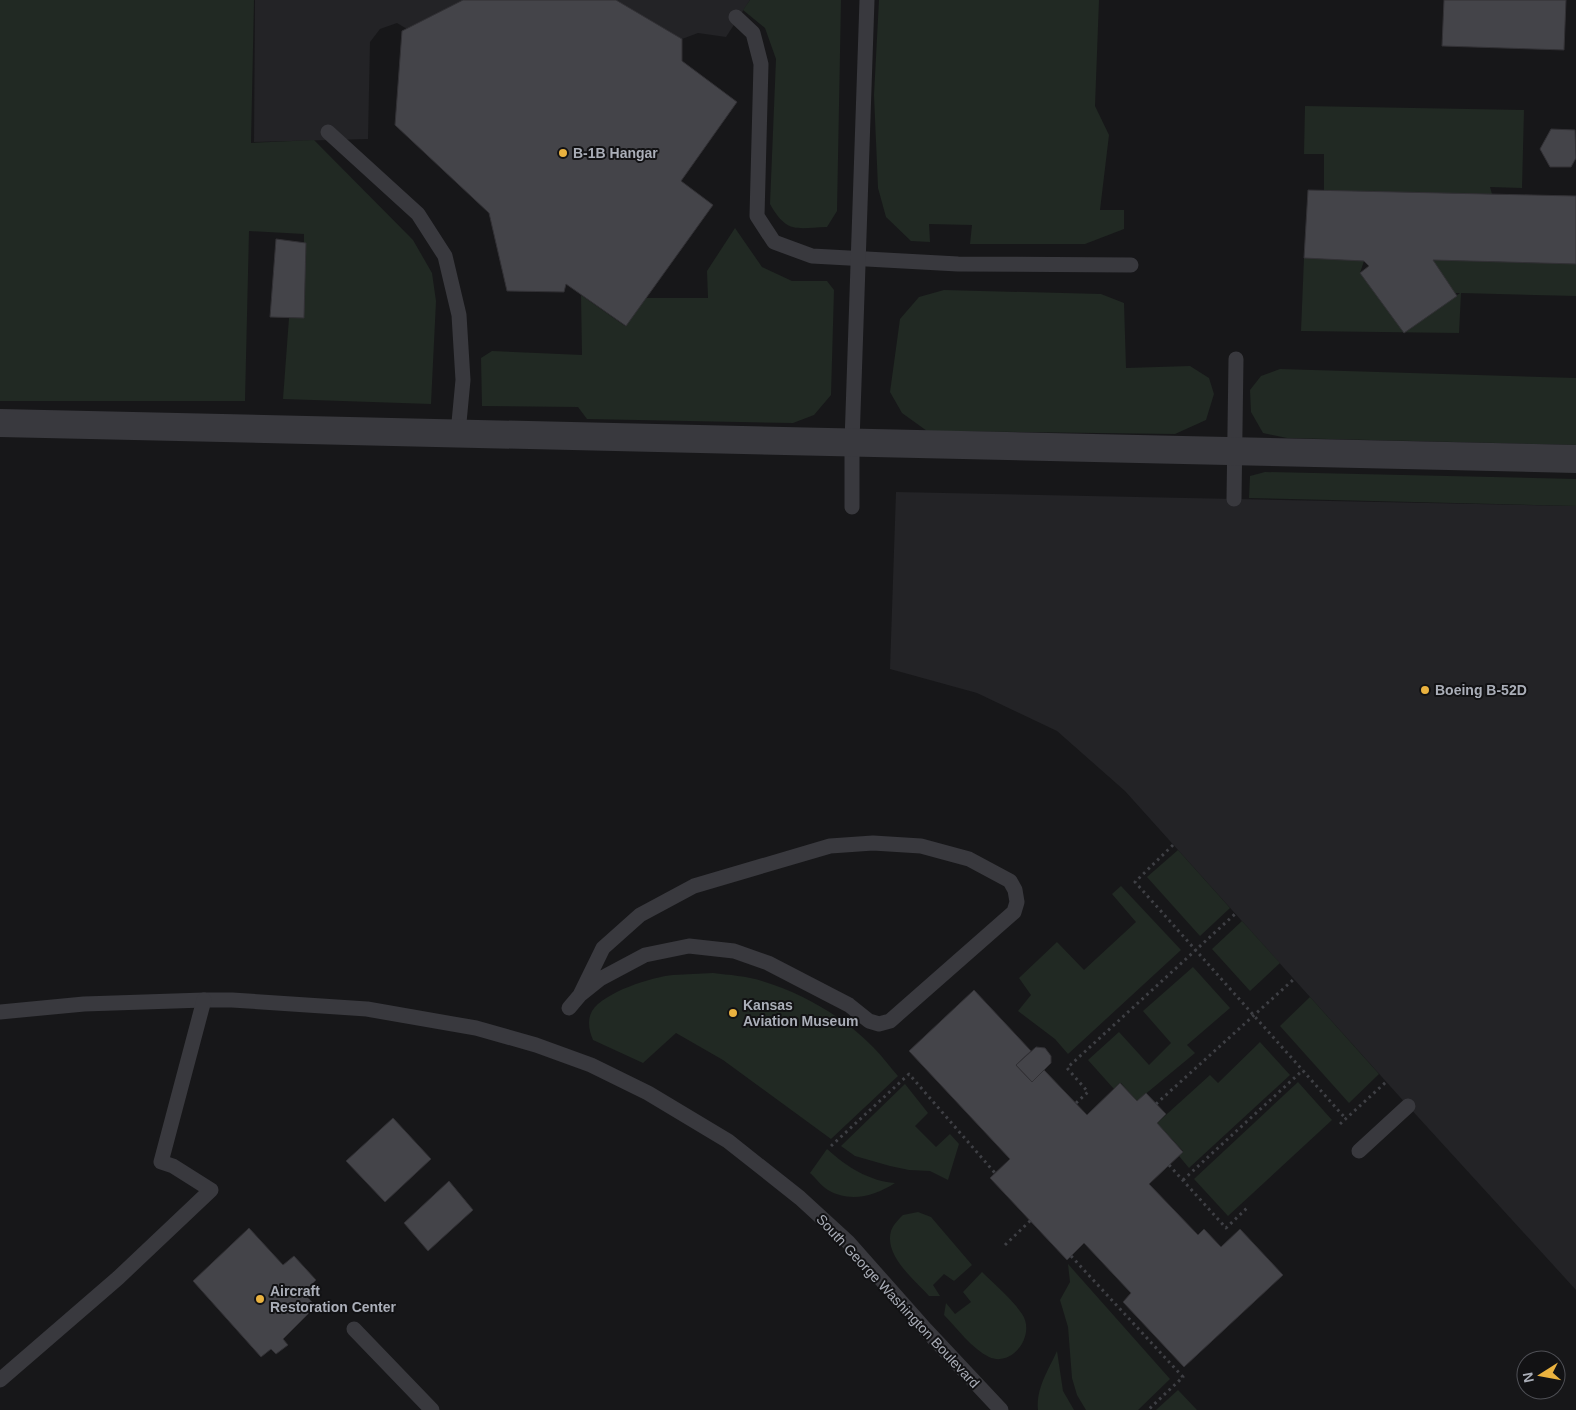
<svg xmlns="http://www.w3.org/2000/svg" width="1576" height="1410" font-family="Arial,sans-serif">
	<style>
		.built { fill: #232326 }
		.green { fill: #212923 }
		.building { fill: #444449; stroke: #323135 }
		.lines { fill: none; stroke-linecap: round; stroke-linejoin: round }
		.path { stroke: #3f4045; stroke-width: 3; stroke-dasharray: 2.5 4; stroke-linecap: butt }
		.lane { stroke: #39393e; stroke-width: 15 }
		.street { stroke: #39393e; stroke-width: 28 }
		.poi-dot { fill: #eab23f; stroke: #121214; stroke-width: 2 }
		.labels { text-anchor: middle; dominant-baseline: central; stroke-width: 4; stroke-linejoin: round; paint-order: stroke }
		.poi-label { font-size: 14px; font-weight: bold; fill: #aaaeb8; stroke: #121214; text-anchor: start }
		.street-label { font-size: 14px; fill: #aaaeb8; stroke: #121214 }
	</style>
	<rect width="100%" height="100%" fill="#171719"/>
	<g class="built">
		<path d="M255 0H463L407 29 397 23 380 29 370 42 368 139 254 142Z"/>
		<path d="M616 0H750L726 37 698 33 682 39Z"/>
		<path d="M896 492 1576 506V1290L1408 1106 1125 791 1057 731 977 693 890 669Z"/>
	</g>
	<g class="green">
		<path d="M0 0H254L251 143 314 140 413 240 432 273 436 301 431 404 283 399 289 318H304V234L249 231 245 401H0Z"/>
		<path d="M750 0H841L837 211 827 227C796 228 787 234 770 204L776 59 765 28 743 10Z"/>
		<path d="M879 0H1099L1095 106 1109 135 1100 210H1124V229L1085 244H970L972 225 929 224 930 242 911 241 886 217 878 188 874 95Z"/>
		<path d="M1305 106 1524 110 1522 188 1490 187 1492 194 1324 191V154H1304Z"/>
		<path d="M735 228 762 267 792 281H827L834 290 831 395 814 415 793 423 587 419 578 407 482 406 481 358 492 351 582 355 581 295 625 326 646 298H708L707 271Z"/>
		<path d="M1304 258 1364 261 1360 273 1414 325 1460 293H1454L1433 260 1576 264V296L1461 293 1459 333 1301 331Z"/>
		<path d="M944 290 1101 294 1124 303 1126 368 1190 366 1209 378 1214 394 1206 420 1175 434 927 431 902 413 890 392 900 319 919 297Z"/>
		<path d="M1280 369 1576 378V445L1287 438 1263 433 1251 412 1250 390 1261 376Z"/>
		<path d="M1265 472 1576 479V506L1249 498 1250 476Z"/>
		<path d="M1178 850 1230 908 1200 936 1147 877Z"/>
		<path d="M1121 886 1181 950 1068 1054 1055 1039 1018 1011 1031 995 1019 978 1057 942 1084 970 1136 922 1112 894Z"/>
		<path d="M1242 921 1280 963 1250 991 1212 949Z"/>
		<path d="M1193 967 1230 1008 1187 1045 1195 1053 1137 1101 1121 1083 1114 1089 1088 1060 1119 1032 1149 1065 1171 1043 1143 1011Z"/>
		<path d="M713 973C729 975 747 976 762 981 802 993 844 1017 873 1047 882 1056 890 1067 898 1076L831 1139 723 1060 676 1033 643 1063 593 1040C589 1031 587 1020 592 1011 604 992 652 977 673 975 686 974 700 974 713 973Z"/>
		<path d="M1310 997 1379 1074 1349 1103 1280 1026Z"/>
		<path d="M1260 1042 1290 1075 1189 1168 1179 1156 1183 1151 1157 1123 1210 1075 1218 1083Z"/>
		<path d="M1298 1082 1332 1120 1228 1216 1194 1179Z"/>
		<path d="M905 1084 928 1113 915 1126 936 1147 950 1134 959 1144 948 1180 930 1171 909 1170 890 1166 855 1156 841 1146Z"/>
		<path d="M827 1149C847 1167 869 1181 895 1183 875 1196 850 1203 828 1190 821 1186 816 1178 810 1173Z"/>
		<path d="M918 1212 931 1217 972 1265 954 1281 944 1274 933 1285 940 1296H929C914 1279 884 1256 891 1231 893 1225 899 1219 903 1215Z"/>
		<path d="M1068 1264 1170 1379 1138 1410H1086L1077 1395 1072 1378 1068 1327 1060 1300 1070 1282Z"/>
		<path d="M982 1272C994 1284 1014 1301 1022 1314 1036 1334 1013 1368 989 1357 971 1348 958 1329 944 1315L946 1303 955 1314 971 1302 963 1292Z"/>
		<path d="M1057 1351 1063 1391 1074 1410H1038C1036 1388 1048 1371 1057 1351Z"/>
		<path d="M1178 1390 1197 1410H1156Z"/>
	</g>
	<g class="building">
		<path d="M463 0H616L682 39V61L737 102 681 181 713 205 626 326 566 284 564 292 507 291 489 213 395 125 402 31Z"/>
		<path d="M1444 0H1566L1564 50 1442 46Z"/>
		<path d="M1551 129 1575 130 1576 158 1571 167H1550L1540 149Z"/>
		<path d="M1308 190 1576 196V264L1433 260 1457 296 1404 333 1360 273 1369 266 1364 261 1304 258Z"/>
		<path d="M276 239 306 243 304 318 270 317Z"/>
		<path d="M974 990 1031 1051 1016 1065 1032 1082 1044 1070 1087 1115 1120 1083 1137 1101 1146 1093 1166 1114 1157 1123 1183 1152 1149 1184 1198 1235 1204 1229 1221 1247 1240 1229 1283 1275 1184 1367 1123 1302 1131 1293 1084 1243 1067 1260 990 1178 1010 1159 909 1051Z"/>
		<path d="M1036 1047 1045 1048 1051 1056V1063L1032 1082 1016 1065Z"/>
		<path d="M393 1118 431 1159 385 1202 346 1161Z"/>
		<path d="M449 1181 473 1210 428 1251 404 1223Z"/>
		<path d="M249 1228 283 1265 294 1256 316 1280 303 1293 316 1306 283 1339 288 1345 276 1354 271 1349 261 1357 193 1281Z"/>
	</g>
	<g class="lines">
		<g class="path">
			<path d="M1173 845 1135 882 1346 1119"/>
			<path d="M1076 1103 1088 1092 1067 1068 1235 914"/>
			<path d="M1156 1104 1294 979"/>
			<path d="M1340 1124 1386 1082"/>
			<path d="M831 1146 909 1074 995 1173"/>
			<path d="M1169 1165 1226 1228 1248 1207"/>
			<path d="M1183 1180 1303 1070"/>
			<path d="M1005 1245 1031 1220"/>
			<path d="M1071 1256 1183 1377 1148 1410"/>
		</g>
		<g class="lane">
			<path d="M736 17 753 33 761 64 757 216 774 242 812 256 958 264 1131 265"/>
			<path d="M328 132 418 214 445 256 459 315 463 380 458 433"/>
			<path d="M1234 499 1236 359"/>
			<path d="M852 507V442L867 0"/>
			<path d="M569 1008 580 995 600 979 645 955 689 946 734 951 768 963 849 1005 869 1021 879 1024 890 1021 1014 912 1017 902 1015 890 1010 881 969 859 921 846 873 843 830 846 694 886 640 915 603 948 580 995"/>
			<path d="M0 1012 84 1004 204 1000H232L367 1009 476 1028 536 1045 591 1065 648 1093 728 1141 800 1198 848 1242 926 1330 1001 1410"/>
			<path d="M1359 1151 1408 1106"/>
			<path d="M354 1329 432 1410"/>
			<path d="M0 1380 118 1278 211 1190 173 1166 161 1162 204 1000"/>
		</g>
		<path class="street" d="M0 423 1576 459"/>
	</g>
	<g class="poi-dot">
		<circle cx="563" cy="153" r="5"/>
		<circle cx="1425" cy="690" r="5"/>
		<circle cx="733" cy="1013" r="5"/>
		<circle cx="260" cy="1299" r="5"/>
	</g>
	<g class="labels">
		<g class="poi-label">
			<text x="573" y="153">B-1B Hangar</text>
			<text x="1435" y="690">Boeing B-52D</text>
			<text x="743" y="1005">Kansas<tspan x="743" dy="16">Aviation Museum</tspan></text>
			<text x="270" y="1291">Aircraft<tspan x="270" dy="16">Restoration Center</tspan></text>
		</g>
		<g class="street-label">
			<text transform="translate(898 1301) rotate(47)">South George Washington Boulevard</text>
		</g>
	</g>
	<g transform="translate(1541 1375) rotate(259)"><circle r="24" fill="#121214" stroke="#4f5056"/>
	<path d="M0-4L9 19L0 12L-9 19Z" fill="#eab23f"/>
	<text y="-8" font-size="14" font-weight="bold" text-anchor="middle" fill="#aaaeb8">N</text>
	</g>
</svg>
